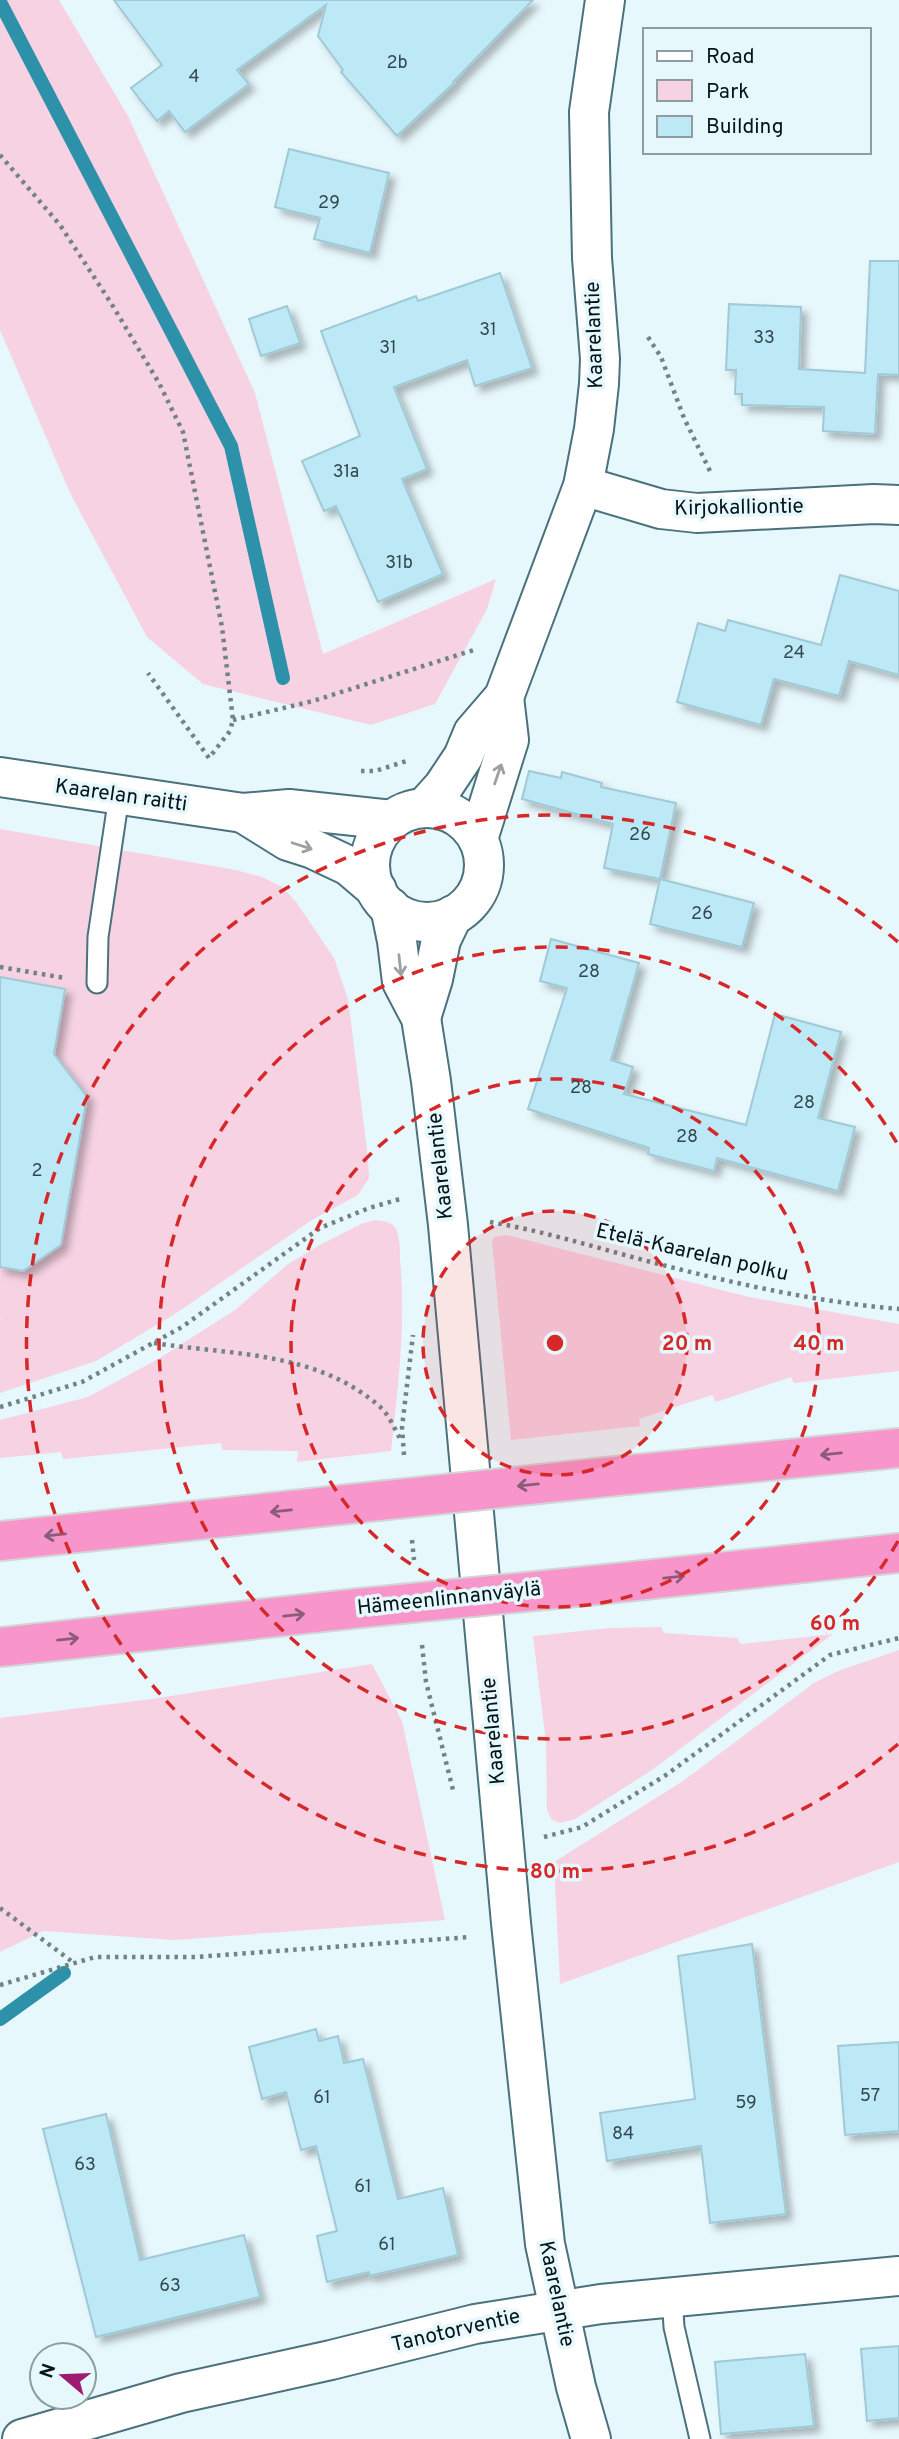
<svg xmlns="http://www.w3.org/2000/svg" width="899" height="2439" font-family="Overpass,sans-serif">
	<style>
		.green { fill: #f6d2e3 }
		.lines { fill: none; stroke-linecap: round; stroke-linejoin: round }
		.stream { stroke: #2d91aa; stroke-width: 14 }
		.building { fill: #bde9f6; stroke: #9fc9d5; stroke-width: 2; filter: url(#shadow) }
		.lane-casing { stroke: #4a717c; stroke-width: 23 }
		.street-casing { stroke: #4a717c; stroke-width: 42 }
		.secondary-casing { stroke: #4a717c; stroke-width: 42 }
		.highway-casing { stroke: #d2d5d5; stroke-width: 42 }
		.path { stroke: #728286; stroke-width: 4.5; stroke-dasharray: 3.5 5; stroke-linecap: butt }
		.lane { stroke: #fff; stroke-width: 19 }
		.street { stroke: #fff; stroke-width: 38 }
		.secondary { stroke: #fff; stroke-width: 38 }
		.highway { stroke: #f895ca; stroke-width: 38 }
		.highway-bridge-casing { stroke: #d2d5d5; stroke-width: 42; stroke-linecap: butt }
		.highway-bridge { stroke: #f895ca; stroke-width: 38 }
		.oneway { stroke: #9ba1a3 }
		.oneway2 { stroke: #8b5b7a }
		.ring { fill: none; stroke: #d62828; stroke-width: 3.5; stroke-dasharray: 12 9 }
		.labels { text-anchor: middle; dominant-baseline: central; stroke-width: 7; stroke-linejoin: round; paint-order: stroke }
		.number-label { font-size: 18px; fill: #334950 }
		.street-label { font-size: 21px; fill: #051418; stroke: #e7f8fd }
		.centre { fill: #d62828; stroke: #e7f8fd; stroke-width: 3.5 }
		.ring-label { font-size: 21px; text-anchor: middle; font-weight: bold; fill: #d62828; stroke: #e7f8fd; stroke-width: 7; stroke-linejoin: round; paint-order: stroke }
	</style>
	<defs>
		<filter id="shadow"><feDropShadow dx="6" dy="6" stdDeviation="3.5" flood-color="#0004"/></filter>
	</defs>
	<rect width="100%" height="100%" fill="#e7f8fd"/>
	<g class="green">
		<path d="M0 0H59L128 116 255 393 323 654 496 579 487 609 435 704 371 725 203 684 147 637 71 495 0 330Z"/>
		<path d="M0 829 236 870 262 877 282 887 297 903 334 958 348 999 368 1158 369 1178 358 1195 312 1220 175 1314 96 1361 0 1393V1318L3 1317H0Z"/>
		<path d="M375 1220C382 1221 390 1221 395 1227 400 1236 400 1249 400 1259 406 1324 398 1387 391 1451L297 1462 298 1451 222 1450 221 1443 63 1459 61 1452 0 1458V1420L88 1397 158 1359 235 1310 288 1264 320 1245 361 1224Z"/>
		<path d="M507 1235 749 1297 899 1324V1371L794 1383 791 1377 716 1402 712 1395 639 1419 640 1426 511 1440 492 1242 494 1237Z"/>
		<path d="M661 1627 664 1633 737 1638 741 1644 833 1634 652 1770 575 1819 560 1823 552 1820 547 1810 546 1743 533 1636 611 1628Z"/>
		<path d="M899 1650V1862L560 1984 554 1862 683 1781 814 1683 838 1671Z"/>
		<path d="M372 1664 402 1721 445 1920 174 1940 43 1931 0 1952V1718L152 1699Z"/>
	</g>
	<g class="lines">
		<g class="stream">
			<path d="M0 2 231 446 283 678"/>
			<path d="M0 2019 64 1973"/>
		</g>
	</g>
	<g class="building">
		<path d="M114 0H533L453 82 454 83 397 136 341 72 343 70 318 36 326 5 237 70 249 84 185 132 169 111 157 121 131 88 162 65Z"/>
		<path d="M289 149 389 173 370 253 314 239 320 218 275 207Z"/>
		<path d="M870 261H899V375L878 374 875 434 823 431 824 407 742 405V394H735L736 370H726L729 304 801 307 799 369 865 373Z"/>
		<path d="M500 273 532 368 475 386 467 360 394 387 427 469 402 479 443 574 378 602 336 506 324 511 302 461 360 436 321 331 416 296 418 301Z"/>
		<path d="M287 306 300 343 261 356 249 319Z"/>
		<path d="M840 575 899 591V675L849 661 839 696 774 679 761 725 677 702 698 623 725 631 728 620 821 645Z"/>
		<path d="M529 771 561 778 562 772 602 783 601 787 676 803 660 879 604 868 613 824 522 799Z"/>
		<path d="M660 879 754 903 742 947 650 924Z"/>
		<path d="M551 939 639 963 611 1060 633 1067 624 1094 746 1125 775 1014 841 1032 818 1118 855 1127 838 1191 717 1158 714 1171 648 1154 649 1148 528 1109 567 988 540 981Z"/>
		<path d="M0 977 65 989 54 1054 87 1097 61 1245 23 1271 0 1267Z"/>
		<path d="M752 1944 786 2214 710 2223 701 2146 607 2161 600 2113 695 2099 678 1956Z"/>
		<path d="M316 2029 319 2041 338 2036 344 2063 363 2059 398 2199 443 2188 458 2255 369 2276V2272L327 2282 317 2236 337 2231 316 2146 301 2150 286 2092 262 2099 249 2047Z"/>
		<path d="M899 2042V2131L845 2135 838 2046Z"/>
		<path d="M106 2114 140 2260 244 2235 260 2297 96 2337 43 2129Z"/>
		<path d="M899 2346V2418L867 2421 861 2349Z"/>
		<path d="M805 2354 814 2426 721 2434 715 2362Z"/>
	</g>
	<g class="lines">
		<defs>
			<g id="lane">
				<path d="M97 983 98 937 119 796"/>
				<path d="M672 2296 674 2327 700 2439"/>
			</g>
			<g id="street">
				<path d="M583 486 661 509 697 513 874 504 899 505"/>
				<path d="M22 2439 181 2393 331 2360 475 2324 601 2304 899 2276"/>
			</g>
			<g id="secondary">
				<path d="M0 777 243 813 289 809 392 820"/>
				<path d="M424 808 443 787 463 757 473 733 504 697 583 486 594 429 599 384 600 359 592 258 589 112 605 0"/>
				<circle cx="427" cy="865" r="57"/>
				<path d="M243 813 288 841 313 849 349 866 377 890"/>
				<path d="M478 839 509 740 504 697"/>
				<path d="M390 907 397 941 402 982 421 1018 431 1081 448 1225 511 1923 545 2244 576 2387 591 2439"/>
				<path d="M421 1018 433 979 441 940 453 915"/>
			</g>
			<g id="highway">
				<path d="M596 1478 899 1448"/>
				<path d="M0 1541 349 1504"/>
				<path d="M606 1584 899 1553"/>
				<path d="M0 1647 360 1608"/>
			</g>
		</defs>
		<use href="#lane" class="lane-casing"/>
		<use href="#street" class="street-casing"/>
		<use href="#secondary" class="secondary-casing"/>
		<use href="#highway" class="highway-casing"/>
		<g class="path">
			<path d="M0 155 60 225 111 303 159 383 183 432 222 627 233 720 230 731 209 758 148 673"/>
			<path d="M648 337 661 357 684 418 710 471"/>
			<path d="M233 720 313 701 477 649"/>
			<path d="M361 771H375L410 760"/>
			<path d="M0 967 65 978"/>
			<path d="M490 1222C544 1231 597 1248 651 1262 732 1283 816 1302 899 1309"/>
			<path d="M154 1343C231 1355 316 1351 379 1406 389 1414 395 1430 402 1442"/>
			<path d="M0 1407 82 1382 182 1327 320 1228 369 1208 400 1199"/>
			<path d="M404 1455 402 1427 413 1335"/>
			<path d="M412 1540 414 1560"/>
			<path d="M422 1645 426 1682 454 1794"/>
			<path d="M544 1837 582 1827 666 1775 830 1655 899 1638"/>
			<path d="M0 1908 74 1963"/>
			<path d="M0 1985 95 1957H195L470 1937"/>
		</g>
		<use href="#lane" class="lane"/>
		<use href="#street" class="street"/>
		<use href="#secondary" class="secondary"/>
		<use href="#highway" class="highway"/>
		<defs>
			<g id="highway-bridge">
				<path d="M349 1504 596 1478"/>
				<path d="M360 1608 606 1584"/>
			</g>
		</defs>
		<use href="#highway-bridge" class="highway-bridge-casing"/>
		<use href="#highway-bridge" class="highway-bridge"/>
	</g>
	<defs><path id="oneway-shaft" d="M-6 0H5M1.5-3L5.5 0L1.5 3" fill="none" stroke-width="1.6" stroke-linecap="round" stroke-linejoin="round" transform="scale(1.75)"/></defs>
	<g class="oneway">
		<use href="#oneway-shaft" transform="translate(498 774) rotate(-71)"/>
		<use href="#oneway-shaft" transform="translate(302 846) rotate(18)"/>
		<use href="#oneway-shaft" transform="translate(400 965) rotate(84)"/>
	</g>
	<g class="oneway2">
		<use href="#oneway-shaft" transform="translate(831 1454) rotate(174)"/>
		<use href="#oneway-shaft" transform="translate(528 1485) rotate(174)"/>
		<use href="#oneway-shaft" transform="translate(281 1511) rotate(174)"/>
		<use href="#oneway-shaft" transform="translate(55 1535) rotate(174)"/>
		<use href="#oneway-shaft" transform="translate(674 1577) rotate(-6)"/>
		<use href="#oneway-shaft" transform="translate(294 1615) rotate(-6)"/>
		<use href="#oneway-shaft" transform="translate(68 1639) rotate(-6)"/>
	</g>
	<circle cx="555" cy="1343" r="132" fill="#d62828" fill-opacity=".12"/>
	<g class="ring">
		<circle cx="555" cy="1343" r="132"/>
		<circle cx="555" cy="1343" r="264"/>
		<path d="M898 1541A396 396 0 1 1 898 1145"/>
		<path d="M898 1744A528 528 0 1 1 898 942"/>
	</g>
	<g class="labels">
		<g class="number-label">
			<text x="397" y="63">2b</text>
			<text x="194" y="77">4</text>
			<text x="329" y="203">29</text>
			<text x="488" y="330">31</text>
			<text x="764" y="338">33</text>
			<text x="388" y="348">31</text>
			<text x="346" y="472">31a</text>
			<text x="399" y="563">31b</text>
			<text x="794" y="653">24</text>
			<text x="640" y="835">26</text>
			<text x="702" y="914">26</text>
			<text x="589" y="972">28</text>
			<text x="581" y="1088">28</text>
			<text x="804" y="1103">28</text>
			<text x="687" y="1137">28</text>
			<text x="37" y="1171">2</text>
			<text x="870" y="2096">57</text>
			<text x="322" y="2098">61</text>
			<text x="746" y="2103">59</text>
			<text x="623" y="2134">84</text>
			<text x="85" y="2165">63</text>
			<text x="363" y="2187">61</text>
			<text x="387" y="2245">61</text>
			<text x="170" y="2286">63</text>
		</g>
		<g class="street-label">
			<text transform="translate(595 335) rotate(-92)">Kaarelantie</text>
			<text transform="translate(739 508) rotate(-1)">Kirjokalliontie</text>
			<text transform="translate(121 796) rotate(8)">Kaarelan raitti</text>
			<text transform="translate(441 1166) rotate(-96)">Kaarelantie</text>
			<text transform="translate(692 1253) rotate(13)">Etelä-Kaarelan polku</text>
			<text transform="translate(449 1599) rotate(-6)">Hämeenlinnanväylä</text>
			<text transform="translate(494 1731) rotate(-95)">Kaarelantie</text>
			<text transform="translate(556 2294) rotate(78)">Kaarelantie</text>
			<text transform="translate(456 2331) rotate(-13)">Tanotorventie</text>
		</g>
	</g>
	<circle cx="555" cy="1343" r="10" class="centre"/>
	<g class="ring-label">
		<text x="687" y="1350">20 m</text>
		<text x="819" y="1350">40 m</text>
		<text x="835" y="1630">60 m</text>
		<text x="555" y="1878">80 m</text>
	</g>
	<rect x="643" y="28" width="228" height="126" fill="#e7f8fd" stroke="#8d9da1" stroke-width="2"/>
	<rect x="657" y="51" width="35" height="10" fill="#ffffff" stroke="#8d9da1" stroke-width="2"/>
	<text x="706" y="63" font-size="21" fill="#051418">Road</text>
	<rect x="657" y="80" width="35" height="21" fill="#f6d2e3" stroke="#8d9da1" stroke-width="2"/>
	<text x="706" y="98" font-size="21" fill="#051418">Park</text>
	<rect x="657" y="116" width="35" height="21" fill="#bde9f6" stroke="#8d9da1" stroke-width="2"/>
	<text x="706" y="133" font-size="21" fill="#051418">Building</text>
	<g transform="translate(63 2376) rotate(289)"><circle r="33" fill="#e7f8fd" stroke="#8d9da1" stroke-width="2"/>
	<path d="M0-5L12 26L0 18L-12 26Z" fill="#9e1c6f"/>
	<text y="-10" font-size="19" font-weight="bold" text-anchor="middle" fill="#051418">N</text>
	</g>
</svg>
